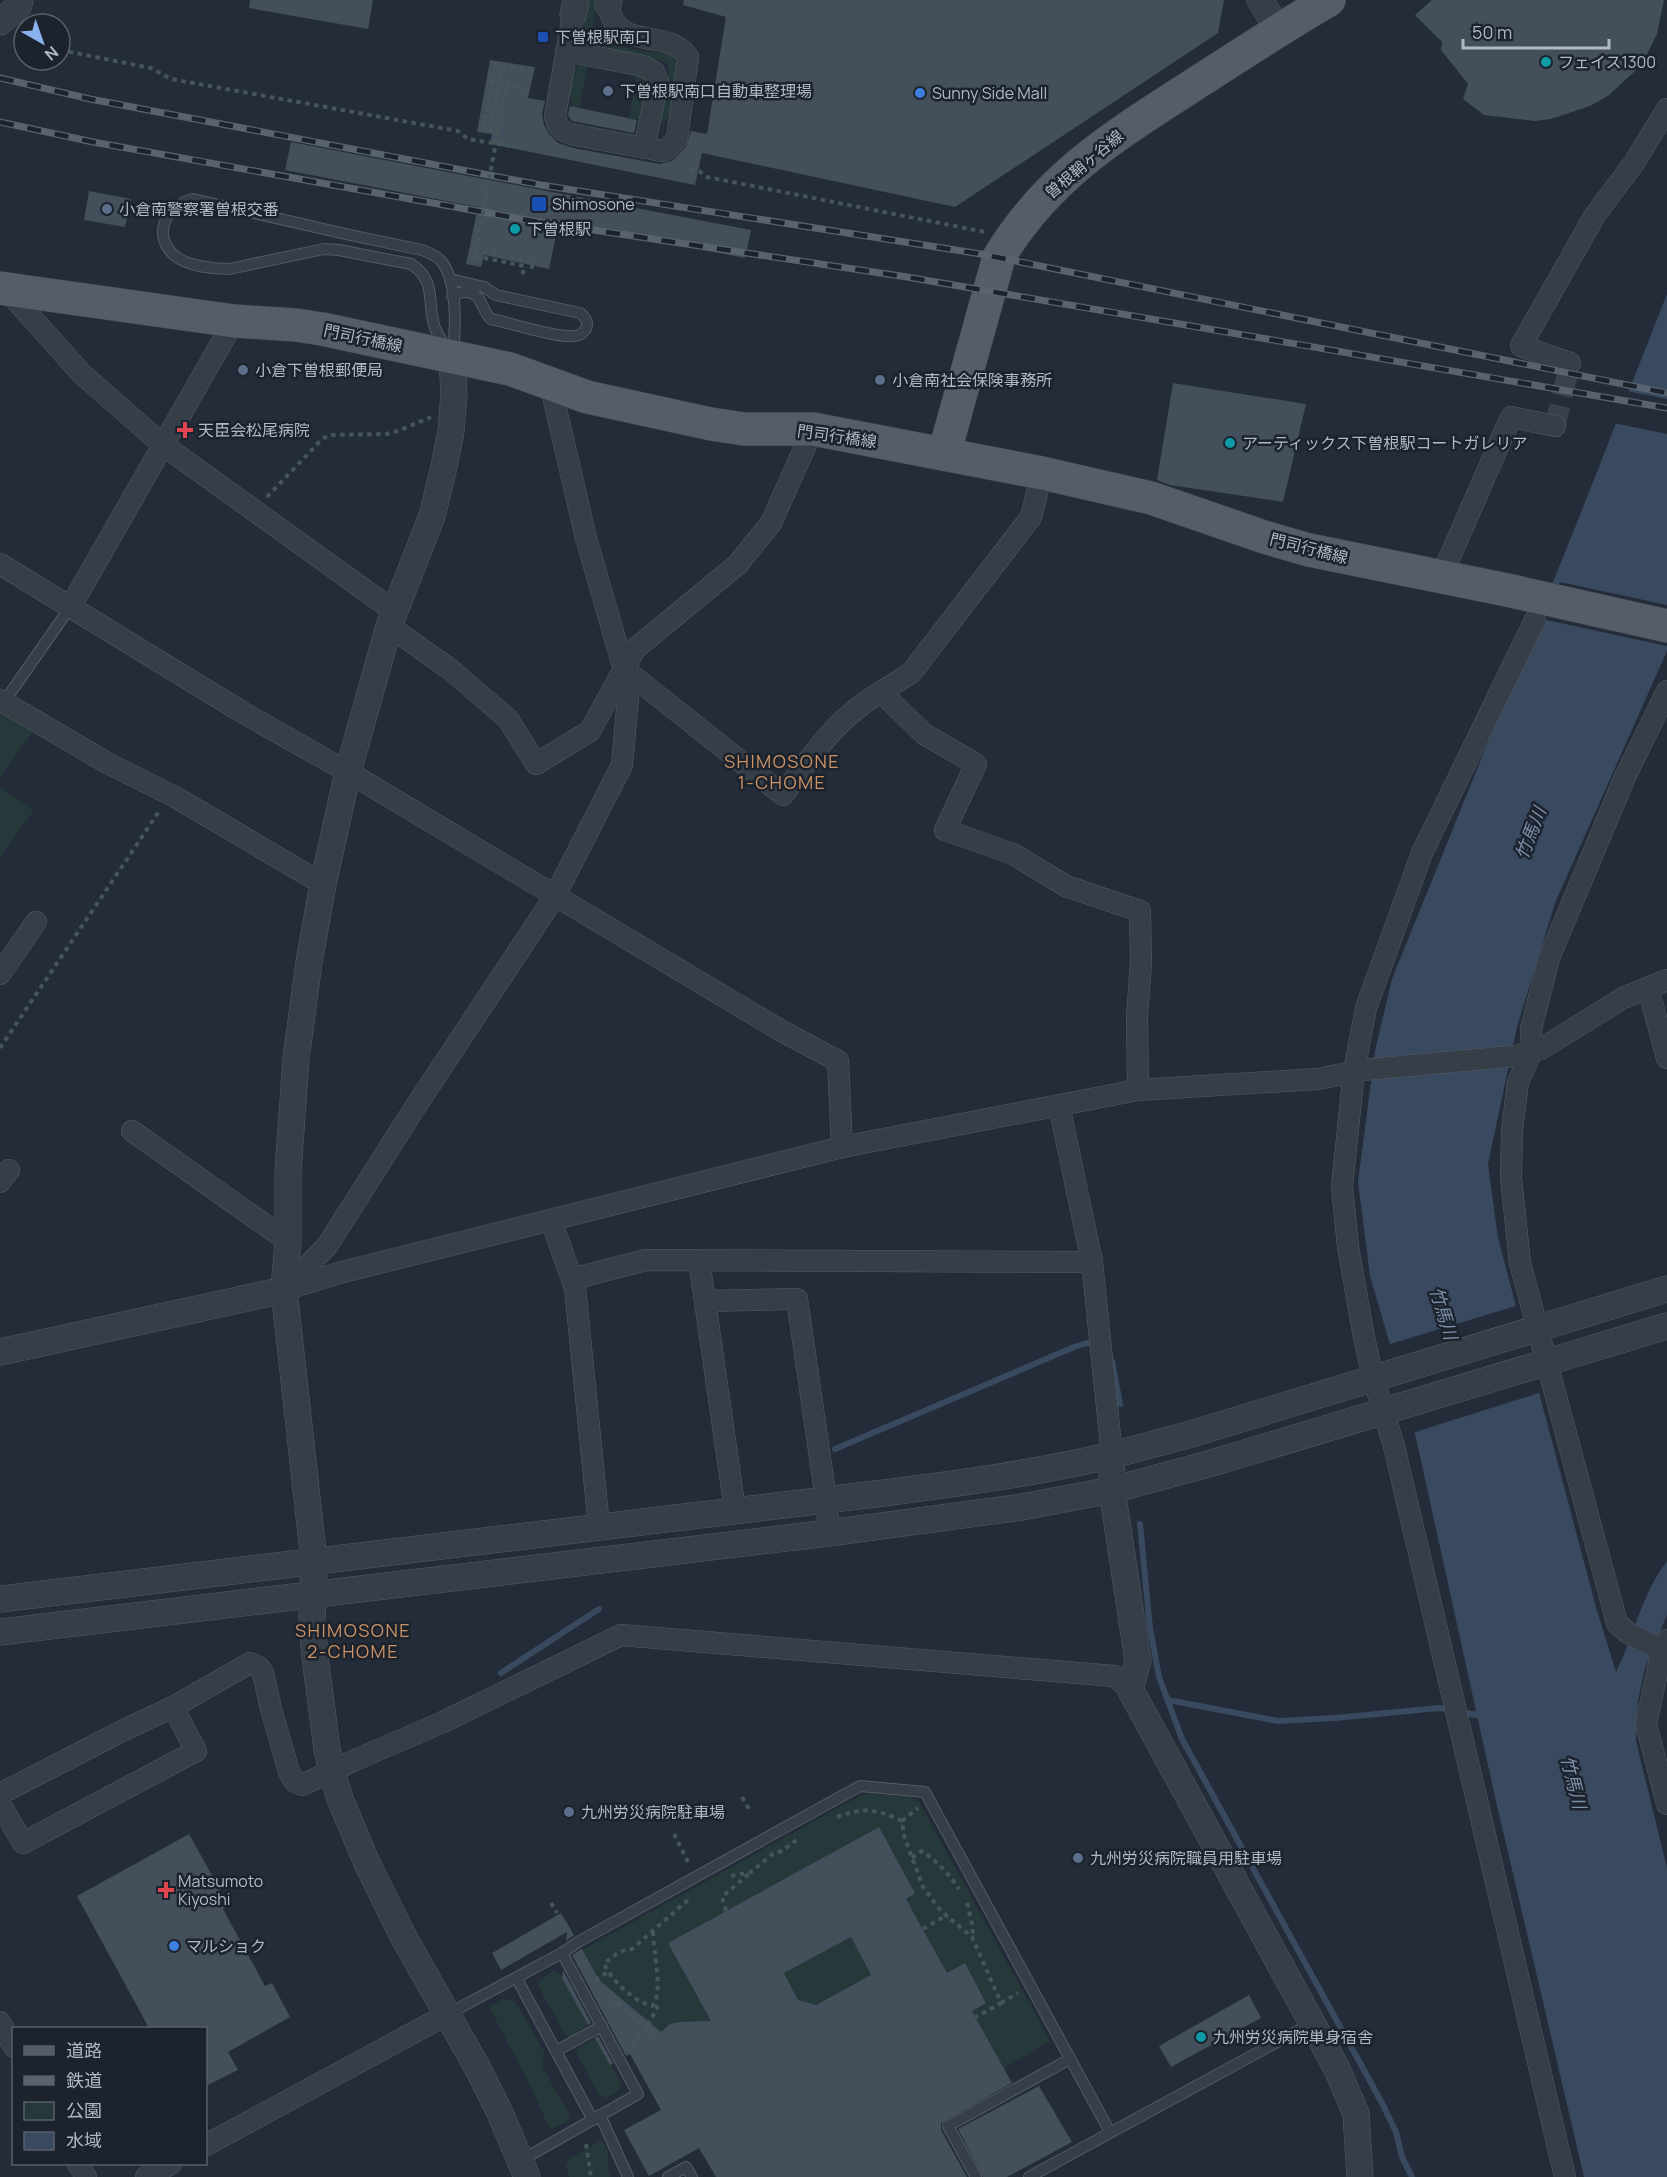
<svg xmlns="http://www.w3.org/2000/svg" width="1667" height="2177" font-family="Manrope,'Noto Sans JP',sans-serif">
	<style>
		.green { fill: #26393a }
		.water { fill: #394960 }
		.pier { fill: #232c38 }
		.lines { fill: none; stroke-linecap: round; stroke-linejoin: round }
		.stream { stroke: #394960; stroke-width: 6 }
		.building { fill: #444f5c; fill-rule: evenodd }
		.minor-tunnel { stroke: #38414d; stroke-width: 21; stroke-dasharray: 21 10; stroke-linecap: butt }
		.service-casing { stroke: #545c66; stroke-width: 12 }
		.minor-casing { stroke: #545c66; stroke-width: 22 }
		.tertiary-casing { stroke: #545c66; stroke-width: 27 }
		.primary-casing { stroke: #404751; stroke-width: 34 }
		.path { stroke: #445658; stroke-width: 4; stroke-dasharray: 4.5 4.5; stroke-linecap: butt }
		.service { stroke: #363e48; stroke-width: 10 }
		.minor { stroke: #363e48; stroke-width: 21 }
		.tertiary { stroke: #363e48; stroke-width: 26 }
		.primary { stroke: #545d68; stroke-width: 33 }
		.rail-casing { stroke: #59626f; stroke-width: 7 }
		.rail { stroke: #1c232d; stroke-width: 4.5; stroke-dasharray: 14; stroke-linecap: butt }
		.path-bridge { stroke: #445658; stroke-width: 4; stroke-dasharray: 4.5 4.5; stroke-linecap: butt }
		.transit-dot { fill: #1a4fb4; stroke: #1c232d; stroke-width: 2 }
		.culture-dot { fill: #0f9aa8; stroke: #1c232d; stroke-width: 2 }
		.service-dot { fill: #5c6f8a; stroke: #1c232d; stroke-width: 2 }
		.shop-dot { fill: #3f7fe0; stroke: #1c232d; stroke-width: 2 }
		.health-dot { fill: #e0444e; stroke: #1c232d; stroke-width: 2 }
		.labels { text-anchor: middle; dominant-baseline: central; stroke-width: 5; stroke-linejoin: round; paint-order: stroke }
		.poi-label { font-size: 16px; fill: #b1b9c4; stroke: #1c232d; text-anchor: start }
		.street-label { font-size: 16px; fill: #b1b9c4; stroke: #1c232d }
		.neighbourhood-label { font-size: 18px; letter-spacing: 1.5px; fill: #cb9265; stroke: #1c232d }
		.water-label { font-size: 18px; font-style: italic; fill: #7c8faa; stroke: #1c232d }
	</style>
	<rect width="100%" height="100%" fill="#232c38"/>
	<g class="green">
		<path d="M589 0H596L593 25C605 51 643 50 668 54L673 57 677 64 670 114 662 124H658L669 72 668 64 660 60 584 44 581 40Z"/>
		<path d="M584 62 638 71C641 73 643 74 645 78 648 85 643 113 639 119L629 118 637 74 588 65 579 108 574 107C566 95 572 82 575 69Z"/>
		<path d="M0 710 37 726 0 777Z"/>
		<path d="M0 787 34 810 0 857Z"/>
		<path d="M867 1794 912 1797 919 1802 1050 2041 1004 2068 972 2011 986 2002 965 1963 947 1973 906 1899 915 1893 879 1827 668 1943 713 2024C690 2024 681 2017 661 2032L611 1990 606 1993 582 1950 861 1795Z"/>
		<path d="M851 1937 871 1975 816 2005 798 2000 784 1973Z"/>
		<path d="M553 1971 560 1974 588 2025 571 2036H566L538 1986V1982Z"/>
		<path d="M504 1998 516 2003 544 2051 543 2068 569 2114 570 2117 566 2122 550 2130 530 2085 489 2007Z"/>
		<path d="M595 2038 598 2041 621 2084 620 2090 606 2098 599 2095 575 2050Z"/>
		<path d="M602 2140C613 2156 604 2164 611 2177H569L566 2167 569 2159Z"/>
	</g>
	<path class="water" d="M1667 294V651L1555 903 1517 1027 1488 1164 1498 1238 1596 1607 1616 1672C1634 1636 1642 1593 1667 1561V1615L1645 1668 1638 1701 1636 1741 1667 1868V2177H1584L1495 1797 1412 1420 1370 1276 1358 1182 1375 1051 1392 979 1576 525Z"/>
	<g class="pier">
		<path d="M1627 391 1667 399V434L1614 423Z"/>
		<path d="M1560 582 1667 605V646L1542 619Z"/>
		<path d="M1519 1305 1542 1392 1412 1433 1387 1345Z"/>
	</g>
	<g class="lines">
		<g class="stream">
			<path d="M1112 1361 1120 1404"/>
			<path d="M835 1449 1074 1347 1087 1343 1097 1346"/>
			<path d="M1140 1524 1150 1628 1159 1677 1182 1739 1382 2103 1396 2132 1402 2157 1412 2177"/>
			<path d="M501 1673 599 1609"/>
			<path d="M1168 1700 1278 1721 1335 1718 1439 1708 1450 1710"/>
			<path d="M1460 1712 1483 1716"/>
		</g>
	</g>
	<g class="building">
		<path d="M250 0H373L368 29 249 8Z"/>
		<path d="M684 0H1224L1218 33 955 207 702 153 695 185 490 144 492 134 477 132 490 60 535 67 528 98 545 101 542 114 544 125 550 135 558 143 573 148 660 164 672 161 686 147 691 131 707 134 726 17 683 5Z"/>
		<path d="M1432 0H1664L1657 34 1647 54 1635 71 1622 83 1608 96 1590 106 1551 119 1535 121 1484 115 1463 99 1468 84 1441 50 1442 42 1415 15Z"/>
		<path d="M570 106 637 120 634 133 572 121 568 115Z"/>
		<path d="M291 142 751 230 745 258 559 222 549 269 484 255 481 267 466 264 478 207 285 170Z"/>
		<path d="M89 191 131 199 125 227 84 220Z"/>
		<path d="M1173 383 1306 404 1283 502 1170 485 1157 480Z"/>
		<path d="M879 1827 915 1893 906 1899 947 1973 965 1963 986 2003 972 2011 1012 2083 941 2123V2130L967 2177H716L699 2148 649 2176 624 2130 661 2110 630 2054 626 2056 572 1955 582 1949 599 1980 661 2032 670 2024 679 2022 711 2021 668 1943ZM851 1937 871 1975 816 2005 798 2000 784 1973Z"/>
		<path d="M189 1834 229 1906 223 1909 265 1986 272 1983 290 2017 228 2052 238 2070 206 2086V2028H149L77 1896Z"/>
		<path d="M561 1913 574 1935 566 1941 567 1932 501 1970 492 1953Z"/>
		<path d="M563 1970 591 2023 588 2025 562 1978Z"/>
		<path d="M1249 1995 1261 2018 1171 2067 1159 2046Z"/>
		<path d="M598 2036 613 2063 610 2065 595 2038Z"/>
		<path d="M1039 2086 1072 2142 1007 2177H983L958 2129Z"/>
	</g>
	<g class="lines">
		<path class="minor-tunnel" d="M1555 426 1570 363"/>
		<defs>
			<g id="service">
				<path d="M193 199 350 235 422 250C430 253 437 256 442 262 458 283 456 332 452 357 447 348 439 338 435 328 426 302 438 282 411 264L339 250 324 249 229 269C213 269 187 266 175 256 151 235 166 205 193 199Z"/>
				<path d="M450 279 484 287 496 295 580 313C585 317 589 322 586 329 583 333 579 336 574 336 556 338 511 323 491 319 481 310 482 292 466 292 460 292 457 293 452 296"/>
				<path d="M4 702 71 606"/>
				<path d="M517 1979 593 2120"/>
				<path d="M448 2014 562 1953 578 1942 860 1786 925 1792 1110 2132"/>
				<path d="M556 2051 602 2026"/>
				<path d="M600 2115 628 2177"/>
				<path d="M520 2161 638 2094 562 1953"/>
				<path d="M668 2177 686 2167 692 2177"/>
				<path d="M976 2177 948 2126 1070 2059"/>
				<path d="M1029 2177 1312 2023"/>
			</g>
			<g id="minor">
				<path d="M573 15 555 116C558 129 562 132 575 135L662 151 667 149 677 139 688 57C666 25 618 55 608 5"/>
				<path d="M566 51 643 66 654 72 658 82 644 148"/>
				<path d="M5 288 82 374 163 445 394 611"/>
				<path d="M1570 363 1521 346 1595 215 1634 163 1667 109"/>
				<path d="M1042 473 1031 517 911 673 881 692 924 734 976 764 945 830 1013 854 1066 886 1140 911 1141 962 1137 1017 1138 1090"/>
				<path d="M0 564 242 712 348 772 780 1030 838 1061 842 1147"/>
				<path d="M1441 577 1511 417 1555 426"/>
				<path d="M71 606 234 321"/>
				<path d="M1535 620 1422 853 1366 1008 1354 1071 1342 1186 1348 1247 1364 1337 1373 1378 1394 1446 1565 2177"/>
				<path d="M389 626 451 670 508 719 536 764 590 731 635 649 738 564 771 523 813 429"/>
				<path d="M624 669 783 795C815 752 834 720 881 692"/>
				<path d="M0 700 109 764 175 797 323 884"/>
				<path d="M0 974 36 922"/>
				<path d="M1648 988 1667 1058"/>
				<path d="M1059 1105 1092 1262 1112 1455"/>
				<path d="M132 1131 288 1241"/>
				<path d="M0 1182 9 1170"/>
				<path d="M551 1220 575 1288 599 1526"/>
				<path d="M699 1260 735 1510"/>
				<path d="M572 1279 646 1260 1092 1262"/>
				<path d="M287 1287 327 1246 414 1109 555 896 622 765 629 687 586 538 550 383"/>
				<path d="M284 1290 339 1273 842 1147 1138 1090 1318 1079 1362 1070 1515 1056 1541 1049 1623 998 1667 980"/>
				<path d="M705 1301 797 1299 826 1499 829 1533"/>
				<path d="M1667 1640 1662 1650 1646 1724 1667 1804"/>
				<path d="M1662 1650 1628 1633 1617 1623 1520 1263 1511 1178 1512 1130 1518 1082 1532 1051 1531 1029 1549 958 1625 777 1667 691"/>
				<path d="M0 1794 124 1730 173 1707 250 1663 259 1667 263 1673 271 1709 289 1772 294 1781 302 1785 353 1761 443 1722 621 1635 1114 1676 1130 1689"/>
				<path d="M0 1804 23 1843 196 1751 173 1707"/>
				<path d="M0 2022 14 2047"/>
				<path d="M206 2145 448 2014"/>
				<path d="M78 2164 86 2177"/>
				<path d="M146 2177 171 2164"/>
			</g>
			<g id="tertiary">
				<path d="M1260 0 1278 29"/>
				<path d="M608 5 609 0"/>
				<path d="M573 15 576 0"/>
				<path d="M0 22 18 7 20 0"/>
				<path d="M452 357 454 394 451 431 443 471 432 516 389 626 348 772 323 884 309 962 296 1059 288 1171V1241L284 1290 314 1561 312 1619 315 1657 327 1749 332 1772 340 1799 367 1863 403 1936 477 2067 500 2113 527 2177"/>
				<path d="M0 1352 284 1290"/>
				<path d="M1112 1472V1490L1138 1661 1130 1689 1337 2069 1356 2114 1360 2177"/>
				<path d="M0 1599 884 1493C960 1483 1037 1473 1112 1455 1138 1449 1163 1441 1188 1435L1667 1289"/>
				<path d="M0 1632 829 1533 1022 1507 1112 1490 1212 1463 1667 1326"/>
			</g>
			<g id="primary">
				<path d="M0 288 234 321 296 325 322 329 510 369 587 397 711 424 744 429H813L1042 473 1151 498 1264 537 1309 550 1507 590 1667 626"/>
				<path d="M944 454 999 257C1050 173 1118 134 1198 82 1242 54 1284 26 1329 0"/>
			</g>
		</defs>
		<use href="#service" class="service-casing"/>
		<use href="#minor" class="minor-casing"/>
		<use href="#tertiary" class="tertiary-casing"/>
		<use href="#primary" class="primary-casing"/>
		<g class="path">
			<path d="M539 33H542"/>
			<path d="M60 50 151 68 171 79 458 131 468 139 517 147"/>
			<path d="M483 128 495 64 531 71"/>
			<path d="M490 129 501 70"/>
			<path d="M498 131 508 85 527 89"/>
			<path d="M690 170 699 171 707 177 985 232"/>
			<path d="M475 256 524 266 522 279"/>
			<path d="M474 261 476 250 533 262 531 271"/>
			<path d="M267 497 322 439 330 435 386 434 398 431 431 417"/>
			<path d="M0 1048 160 810"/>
			<path d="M742 1797 749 1809"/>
			<path d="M837 1817C864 1807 877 1809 902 1821L904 1836 923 1887 941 1911 972 1937 1001 2003 976 2017"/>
			<path d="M902 1821 918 1808"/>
			<path d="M674 1834 689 1864"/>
			<path d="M912 1858 922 1851C937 1861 949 1874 959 1889"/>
			<path d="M731 1876 751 1872 774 1853 782 1851 799 1838"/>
			<path d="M551 1903 557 1913"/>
			<path d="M967 1903 973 1928 972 1937"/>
			<path d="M726 1911 722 1897 751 1872"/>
			<path d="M923 1929 940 1919 948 1917"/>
			<path d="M653 1932C653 1949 664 1996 652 2006 632 2000 613 1982 604 1964 613 1956 620 1950 632 1949L688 1900"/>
			<path d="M595 1980 608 1972"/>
			<path d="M1001 2003 1018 1993"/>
			<path d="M609 2006 617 2003 657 2035"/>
			<path d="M632 2047 647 2027 657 2008 655 2003"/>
			<path d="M586 2144 591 2177"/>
		</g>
		<use href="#service" class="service"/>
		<use href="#minor" class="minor"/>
		<use href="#tertiary" class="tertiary"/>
		<use href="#primary" class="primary"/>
		<defs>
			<g id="rail">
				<path d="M0 78 90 99 541 185 981 254 1667 393"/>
				<path d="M0 122 93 142 533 221 907 277 1667 408"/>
			</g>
		</defs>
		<use href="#rail" class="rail-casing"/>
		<use href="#rail" class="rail"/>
		<path class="path-bridge" d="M476 250 498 131 483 128"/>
	</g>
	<g class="transit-dot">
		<rect x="537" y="31" width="12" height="12" rx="3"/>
		<rect x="531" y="196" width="16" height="16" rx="3"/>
	</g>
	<g class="culture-dot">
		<circle cx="1546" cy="62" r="6"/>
		<circle cx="515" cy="229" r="6"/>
		<circle cx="1230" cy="443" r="6"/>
		<circle cx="1201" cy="2037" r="6"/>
	</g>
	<g class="service-dot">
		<circle cx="608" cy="91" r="6"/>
		<circle cx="107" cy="209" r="6"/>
		<circle cx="243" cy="370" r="6"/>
		<circle cx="880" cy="380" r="6"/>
		<circle cx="569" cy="1812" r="6"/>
		<circle cx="1078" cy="1858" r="6"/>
	</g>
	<g class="shop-dot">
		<circle cx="920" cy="93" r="6"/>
		<circle cx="174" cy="1946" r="6"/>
	</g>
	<g class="health-dot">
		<path d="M182 421h6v6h6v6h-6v6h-6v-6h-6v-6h6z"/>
		<path d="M163 1881h6v6h6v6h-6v6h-6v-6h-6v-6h6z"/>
	</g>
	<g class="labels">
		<g class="poi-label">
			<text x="555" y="37">下曽根駅南口</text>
			<text x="1558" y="62">フェイス1300</text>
			<text x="620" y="91">下曽根駅南口自動車整理場</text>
			<text x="932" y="93">Sunny Side Mall</text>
			<text x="552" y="204">Shimosone</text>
			<text x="119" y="209">小倉南警察署曽根交番</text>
			<text x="527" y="229">下曽根駅</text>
			<text x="255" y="370">小倉下曽根郵便局</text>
			<text x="892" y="380">小倉南社会保険事務所</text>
			<text x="198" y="430">天臣会松尾病院</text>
			<text x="1242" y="443">アーティックス下曽根駅コートガレリア</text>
			<text x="581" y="1812">九州労災病院駐車場</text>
			<text x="1090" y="1858">九州労災病院職員用駐車場</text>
			<text x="178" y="1881">Matsumoto<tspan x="178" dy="18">Kiyoshi</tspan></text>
			<text x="186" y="1946">マルショク</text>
			<text x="1213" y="2037">九州労災病院単身宿舎</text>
		</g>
		<g class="street-label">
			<text transform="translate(1084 164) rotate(-40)">曽根鞘ヶ谷線</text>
			<text transform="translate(363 338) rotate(12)">門司行橋線</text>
			<text transform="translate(837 436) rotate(8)">門司行橋線</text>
			<text transform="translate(1309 548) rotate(14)">門司行橋線</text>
		</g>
		<g class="neighbourhood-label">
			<text x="782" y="761">SHIMOSONE<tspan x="782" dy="21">1-CHOME</tspan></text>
			<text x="353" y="1630">SHIMOSONE<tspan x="353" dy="21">2-CHOME</tspan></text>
		</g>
		<g class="water-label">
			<text transform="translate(1530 833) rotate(-69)">竹馬川</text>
			<text transform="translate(1444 1313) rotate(73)">竹馬川</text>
			<text transform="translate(1574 1782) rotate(76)">竹馬川</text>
		</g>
	</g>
	<rect x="12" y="2027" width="195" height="138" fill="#1c232d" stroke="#585f69" stroke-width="1.5"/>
	<rect x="24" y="2046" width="30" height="9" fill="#545d68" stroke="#585f69" stroke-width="1.5"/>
	<text x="66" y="2057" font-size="18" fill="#b1b9c4">道路</text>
	<rect x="24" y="2076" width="30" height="9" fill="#59626f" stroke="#585f69" stroke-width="1.5"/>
	<text x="66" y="2087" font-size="18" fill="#b1b9c4">鉄道</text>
	<rect x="24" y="2102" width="30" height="18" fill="#26393a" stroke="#585f69" stroke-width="1.5"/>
	<text x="66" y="2117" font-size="18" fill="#b1b9c4">公園</text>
	<rect x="24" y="2132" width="30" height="18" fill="#394960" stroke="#585f69" stroke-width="1.5"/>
	<text x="66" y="2147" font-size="18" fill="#b1b9c4">水域</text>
	<g transform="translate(42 42) rotate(140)"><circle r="28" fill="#1c232d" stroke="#585f69" stroke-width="1.5"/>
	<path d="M0-4.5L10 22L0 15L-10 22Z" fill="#8bb2f0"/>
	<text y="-9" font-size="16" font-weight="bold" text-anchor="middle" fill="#b1b9c4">N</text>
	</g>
	<path d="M1463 39v9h146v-9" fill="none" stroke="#b1b9c4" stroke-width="3"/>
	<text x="1472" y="39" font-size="18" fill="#b1b9c4" stroke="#1c232d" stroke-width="4.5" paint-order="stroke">50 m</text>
</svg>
